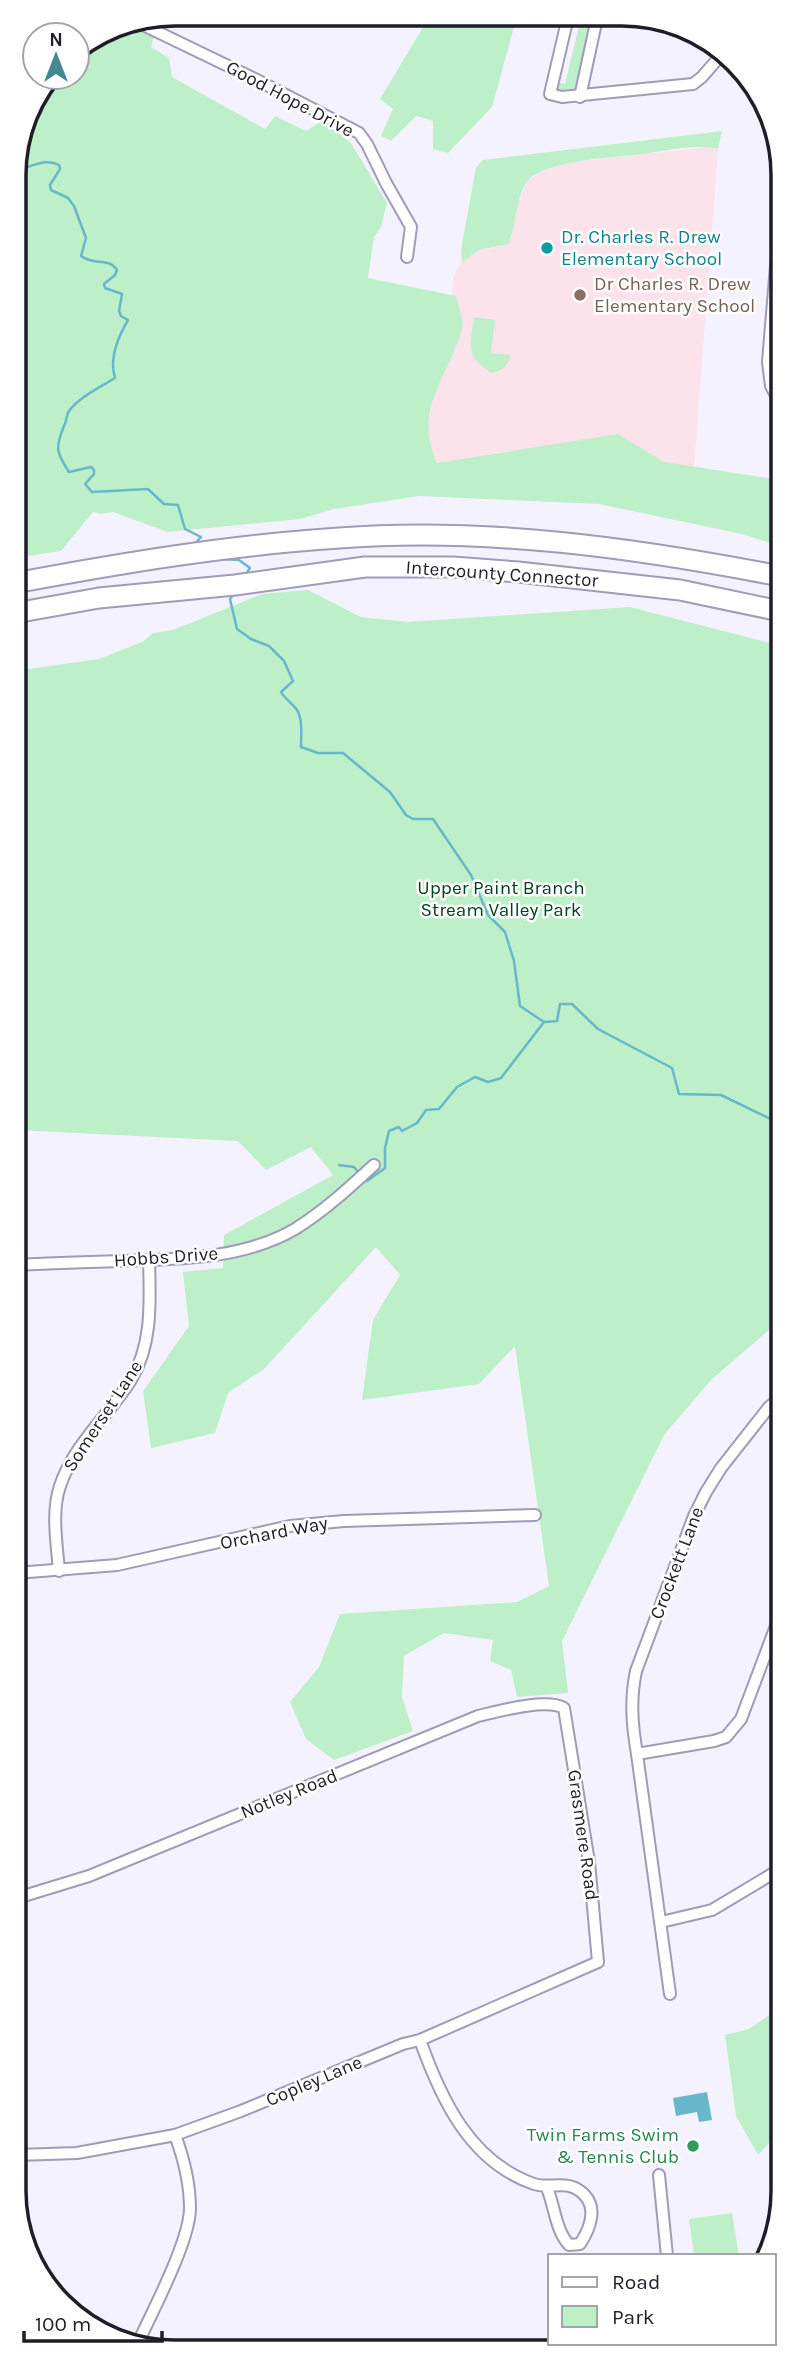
<svg xmlns="http://www.w3.org/2000/svg" width="797" height="2366" font-family="Karla,sans-serif">
	<style>
		.education { fill: #fce2ea }
		.green { fill: #bdefc8 }
		.water { fill: #67b8cb }
		.lines { fill: none; stroke-linecap: round; stroke-linejoin: round }
		.stream { stroke: #67b8cb; stroke-width: 2.5 }
		.street-casing { stroke: #9f9bb8; stroke-width: 14 }
		.secondary-casing { stroke: #9f9bb8; stroke-width: 18 }
		.highway-casing { stroke: #9f9bb8; stroke-width: 23 }
		.street { stroke: #fff; stroke-width: 10 }
		.secondary { stroke: #fff; stroke-width: 14 }
		.highway { stroke: #fff; stroke-width: 19 }
		.culture-dot { fill: #0f9aa8; stroke: #fff; stroke-width: 2.5 }
		.education-dot { fill: #8d6e63; stroke: #fff; stroke-width: 2.5 }
		.leisure-dot { fill: #2e9e5b; stroke: #fff; stroke-width: 2.5 }
		.labels { text-anchor: middle; dominant-baseline: central; stroke-width: 5; stroke-linejoin: round; paint-order: stroke }
		.street-label { font-size: 19px; fill: #1f1d28; stroke: #fff }
		.culture-label { font-size: 19px; fill: #0d838f; stroke: #fff; text-anchor: start }
		.education-label { font-size: 19px; fill: #785e54; stroke: #fff; text-anchor: start }
		.park-label { font-size: 19px; fill: #00421b; stroke: #fff }
		.leisure-label { font-size: 19px; fill: #27864d; stroke: #fff; text-anchor: end }
		.rim { fill: none; stroke: #1f1d28; stroke-width: 3.5 }
	</style>
	<rect width="100%" height="100%" fill="#f4f2ff"/>
	<path class="education" d="M708 147 718 149 694 468 549 447 495 453 437 464 429 445 428 425 434 394 444 371 449 345 453 279 459 266 467 256 479 250 494 248 512 236 518 203 527 180 547 169 574 162Z"/>
	<g class="green">
		<path d="M410 16H517L492 107 448 153 433 149V121L416 116 391 141 381 136 393 109 380 99 425 24Z"/>
		<path d="M572 18 588 21 591 25 575 90 571 94 555 88 558 82 565 84 579 26 571 23Z"/>
		<path d="M126 24 154 37 151 47 169 58 172 77 265 129 275 116 306 131 322 121 351 143 387 203 381 227 374 237 368 278 456 296C458 306 464 319 462 328 449 378 412 408 437 463L618 434 664 462 780 480V546L742 534 599 504 419 496 334 509 300 519 168 532 113 512 101 514 93 512 61 551 15 558 14 164 31 104 51 77H77V49L114 26Z"/>
		<path d="M722 131 718 149C693 143 661 152 636 155 615 157 592 158 571 163 558 166 535 170 527 182 514 200 518 225 508 244L479 250 462 262 461 250 476 167 483 160Z"/>
		<path d="M474 317 495 320 491 353 511 355C507 367 503 371 491 373 465 356 470 344 474 317Z"/>
		<path d="M308 590 361 617 408 622 630 607 781 646V1325L776 1324 712 1379 664 1435 562 1641 568 1693 517 1697 511 1670 490 1661 493 1640 444 1633 404 1656 402 1697 413 1731 334 1760 306 1739 290 1702 319 1667 340 1614 517 1602 549 1586 515 1346 479 1384 362 1400 373 1320 400 1275 376 1247 264 1369 228 1393 215 1433 151 1448 143 1391 189 1326 183 1272 223 1268 224 1235 333 1175 311 1147 266 1170 238 1141 16 1130 15 671 99 659 144 641 153 633 173 630 262 594Z"/>
		<path d="M782 2006 783 2128 758 2155 736 2116 725 2035 749 2029Z"/>
		<path d="M732 2213 739 2256H694L689 2219Z"/>
	</g>
	<path class="water" d="M707 2092 712 2120 699 2122 697 2112 676 2116 673 2098Z"/>
	<g class="lines">
		<g class="stream">
			<path d="M17 154 27 167C38 164 48 159 59 165L60 169 50 185 51 190 68 198 74 206 86 238 81 256C94 266 109 257 117 270L115 275 104 284 105 288 122 294 119 311 121 316 128 320C118 337 109 359 115 378 101 387 79 397 69 411 66 415 67 421 64 426 55 448 56 452 69 472L91 467 94 470V474L85 484 92 492 148 489 164 504 178 505 185 529 201 537 194 545"/>
			<path d="M14 170 27 167"/>
			<path d="M223 559 239 560 250 568 245 576"/>
			<path d="M234 594 230 599 237 629 251 639 269 646 284 661 293 681 281 692C285 699 293 704 297 710 303 720 301 736 301 747L318 753H343L390 792 406 815 413 819H433L471 875 488 915 505 932 514 961 520 1006 544 1022 557 1021 560 1004H572L598 1029 672 1068 679 1094 721 1095 781 1124"/>
			<path d="M339 1165 354 1167 360 1174"/>
			<path d="M365 1179 367 1181 385 1168V1148L389 1131 399 1127 402 1131 417 1123 426 1110 439 1109 457 1087 475 1077 488 1082 501 1078 544 1022"/>
		</g>
		<defs>
			<g id="street">
				<path d="M568 17 550 94 562 97 693 84 702 77 722 54"/>
				<path d="M137 22 255 79 359 133 367 144 386 183 411 227 407 257"/>
				<path d="M580 97 597 18 593 17"/>
				<path d="M780 218 768 362 771 386 780 402"/>
				<path d="M16 1265C52 1263 87 1262 123 1261 180 1259 244 1259 295 1229 324 1211 349 1188 374 1165"/>
				<path d="M782 1396 769 1407 721 1468 706 1492 694 1516 636 1671C630 1700 632 1725 637 1754L714 1741 726 1737 741 1719 782 1610"/>
				<path d="M59 1571C57 1545 51 1512 60 1486 74 1444 108 1416 131 1380 153 1343 150 1301 149 1260"/>
				<path d="M16 1573 117 1565 290 1526 344 1521 535 1515"/>
				<path d="M637 1754 670 1994"/>
				<path d="M17 1898 89 1876 478 1716C499 1711 546 1698 564 1708L589 1862 598 1962 420 2040 403 2044 241 2111 175 2135 77 2153 17 2155"/>
				<path d="M661 1922 712 1910 782 1868"/>
				<path d="M420 2040C441 2099 470 2162 534 2184 549 2189 566 2180 580 2191 599 2205 591 2227 580 2244L569 2245C555 2229 555 2207 547 2188"/>
				<path d="M659 2175 667 2256"/>
				<path d="M137 2345C152 2312 189 2243 190 2209 190 2183 184 2159 175 2135"/>
			</g>
			<path id="secondary" d="M575 2349 645 2343"/>
			<g id="highway">
				<path d="M15 583C122 563 230 545 339 538 487 527 636 548 780 576"/>
				<path d="M15 613 99 598 235 585 365 567H453L518 572 680 590 780 611"/>
			</g>
		</defs>
		<use href="#street" class="street-casing"/>
		<use href="#secondary" class="secondary-casing"/>
		<use href="#highway" class="highway-casing"/>
		<use href="#street" class="street"/>
		<use href="#secondary" class="secondary"/>
		<use href="#highway" class="highway"/>
	</g>
	<circle class="culture-dot" cx="547" cy="248" r="7"/>
	<circle class="education-dot" cx="580" cy="295" r="7"/>
	<circle class="leisure-dot" cx="693" cy="2146" r="7"/>
	<g class="labels">
		<g class="street-label">
			<text transform="translate(290 99) rotate(28)">Good Hope Drive</text>
			<text transform="translate(502 574) rotate(4)">Intercounty Connector</text>
			<text transform="translate(166 1257) rotate(-4)">Hobbs Drive</text>
			<text transform="translate(103 1416) rotate(-57)">Somerset Lane</text>
			<text transform="translate(274 1533) rotate(-11)">Orchard Way</text>
			<text transform="translate(677 1563) rotate(-69)">Crockett Lane</text>
			<text transform="translate(289 1794) rotate(-22)">Notley Road</text>
			<text transform="translate(583 1835) rotate(82)">Grasmere Road</text>
			<text transform="translate(314 2081) rotate(-23)">Copley Lane</text>
		</g>
		<g class="culture-label">
			<text x="561" y="237">Dr. Charles R. Drew<tspan x="561" dy="22">Elementary School</tspan></text>
		</g>
		<g class="education-label">
			<text x="594" y="284">Dr Charles R. Drew<tspan x="594" dy="22">Elementary School</tspan></text>
		</g>
		<g class="park-label">
			<text x="501" y="888">Upper Paint Branch<tspan x="501" dy="22">Stream Valley Park</tspan></text>
		</g>
		<g class="leisure-label">
			<text x="679" y="2135">Twin Farms Swim<tspan x="679" dy="22">&amp; Tennis Club</tspan></text>
		</g>
	</g>
	<path d="M0 0H797V2366H0ZM175 26H622A149 149 0 0 1 771 175V2191A149 149 0 0 1 622 2340H175A149 149 0 0 1 26 2191V175A149 149 0 0 1 175 26Z" fill="#fff" fill-rule="evenodd"/>
	<path class="rim" d="M175 26H622A149 149 0 0 1 771 175V2191A149 149 0 0 1 622 2340H175A149 149 0 0 1 26 2191V175A149 149 0 0 1 175 26Z"/>
	<rect x="548" y="2254" width="228" height="91" fill="#ffffff" stroke="#a5a5a9" stroke-width="2"/>
	<rect x="562" y="2277" width="35" height="10" fill="#ffffff" stroke="#a5a5a9" stroke-width="2"/>
	<text x="612" y="2289" font-size="21" fill="#1f1d28">Road</text>
	<rect x="562" y="2306" width="35" height="21" fill="#bdefc8" stroke="#a5a5a9" stroke-width="2"/>
	<text x="612" y="2324" font-size="21" fill="#1f1d28">Park</text>
	<g transform="translate(56 56)"><circle r="33" fill="#ffffff" stroke="#a5a5a9" stroke-width="2"/>
	<path d="M0-5L12 26L0 18L-12 26Z" fill="#438994"/>
	<text y="-10" font-size="19" font-weight="bold" text-anchor="middle" fill="#1f1d28">N</text>
	</g>
	<path d="M24 2331v10h138v-10" fill="none" stroke="#1f1d28" stroke-width="3.5"/>
	<text x="35" y="2331" font-size="21" fill="#1f1d28" stroke="#ffffff" stroke-width="5" paint-order="stroke">100 m</text>
</svg>
